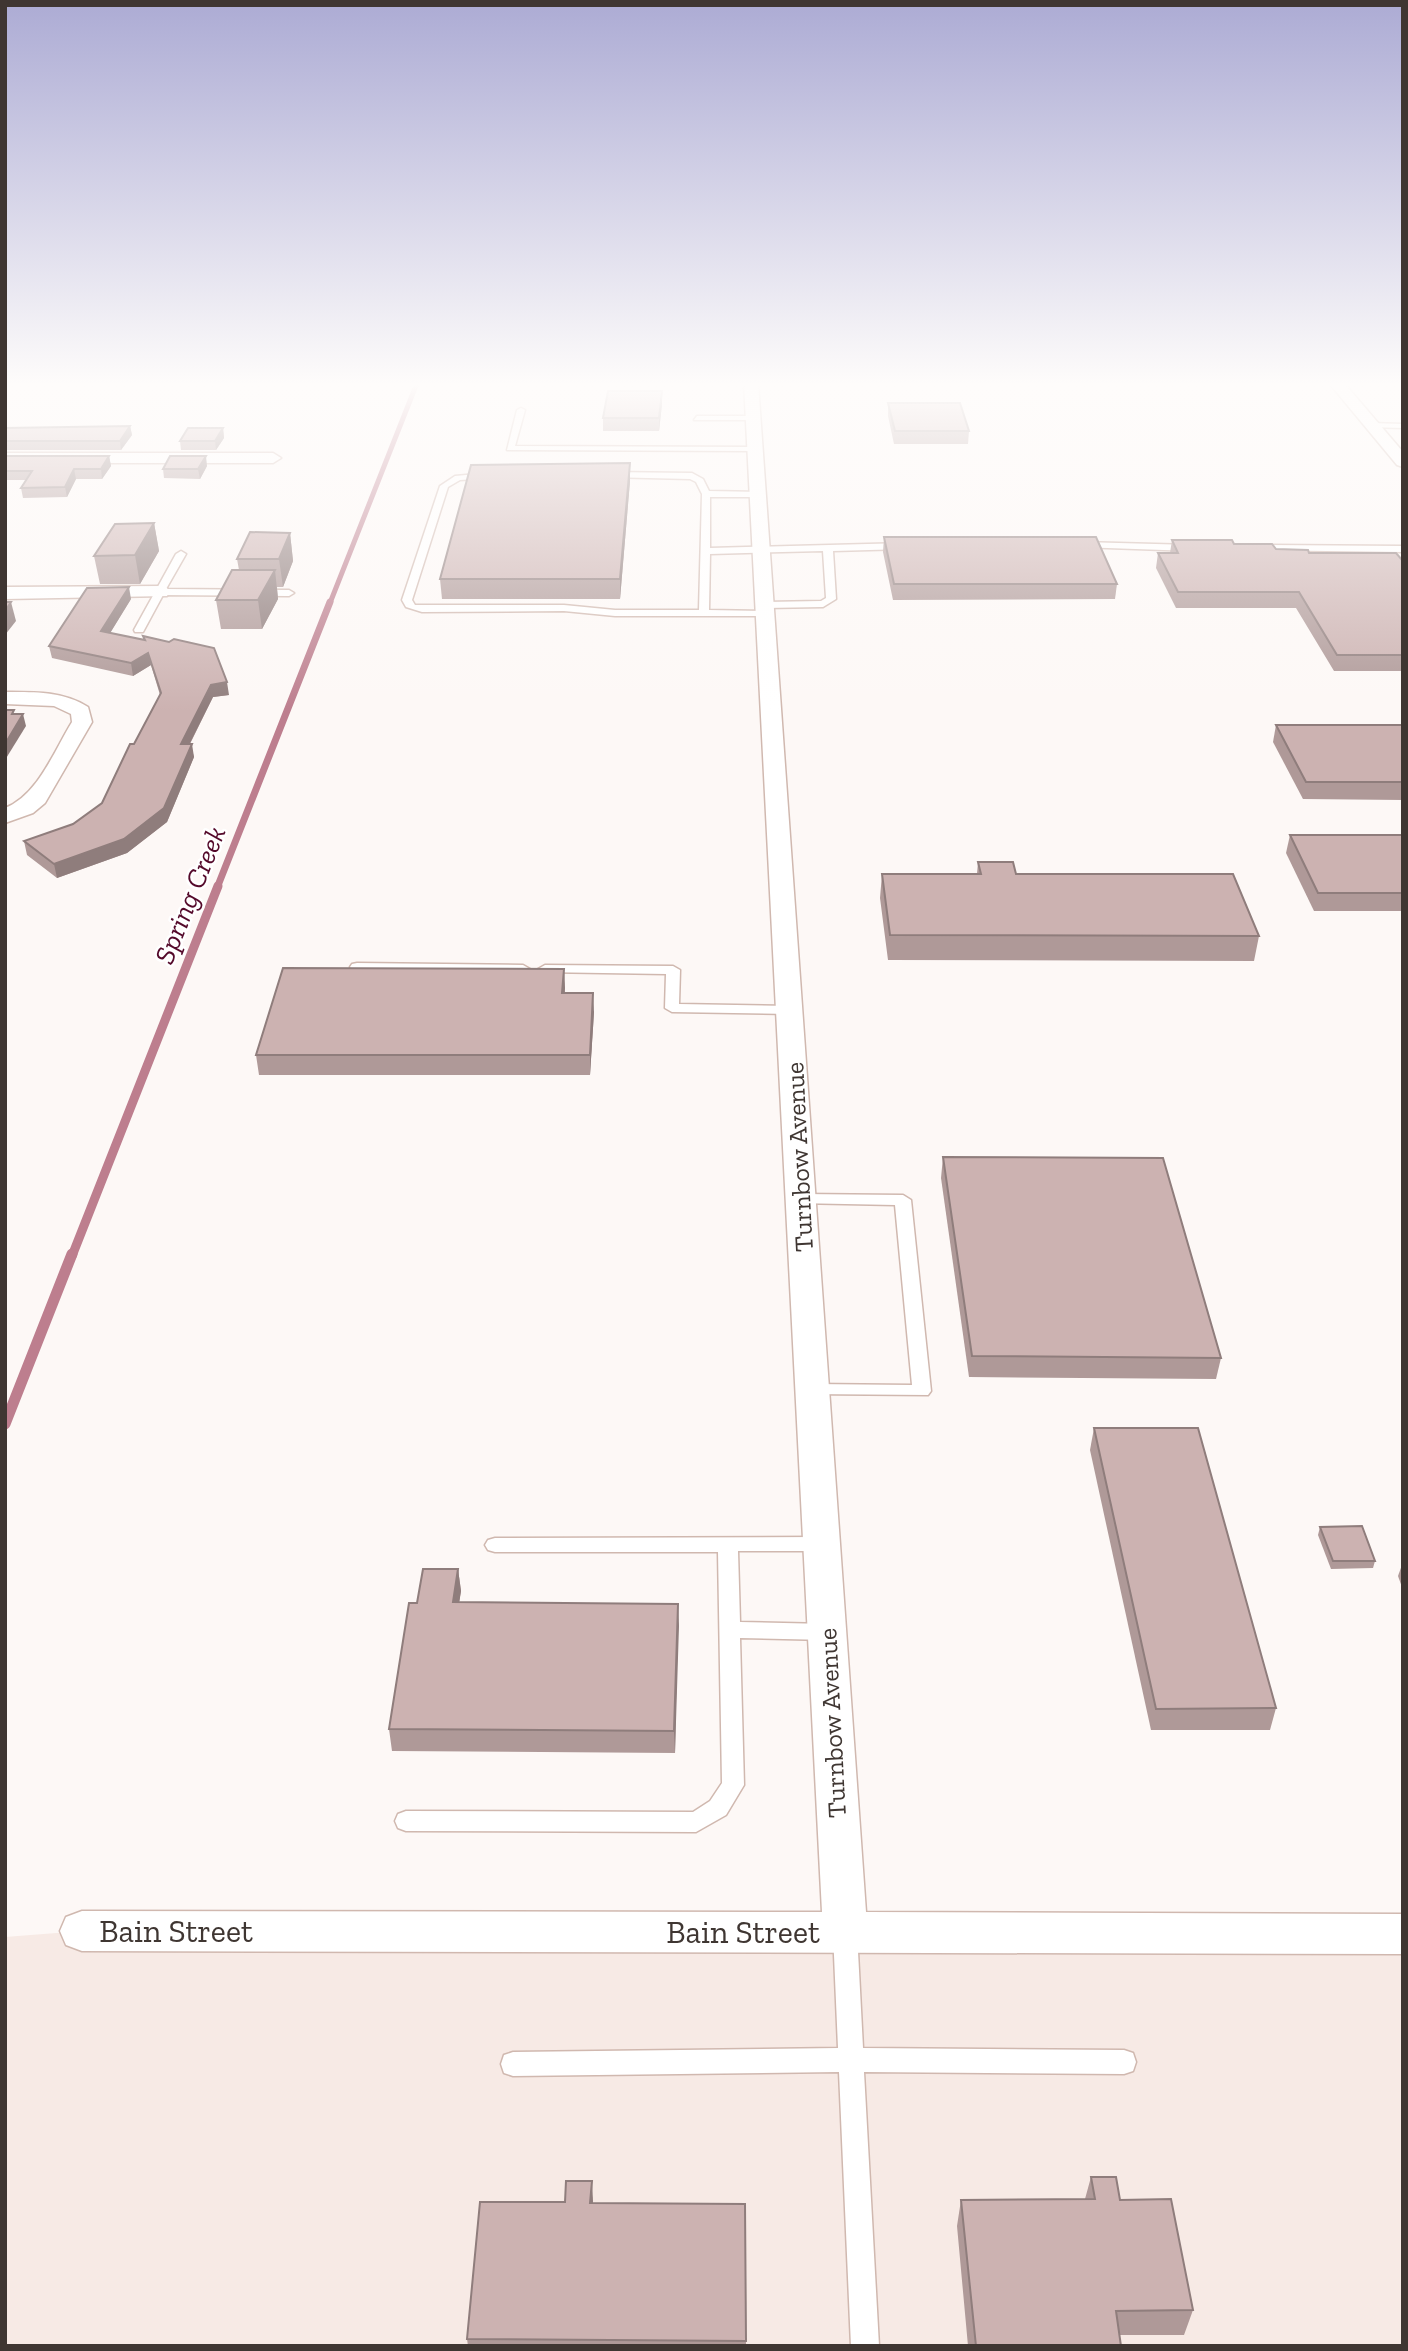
<svg xmlns="http://www.w3.org/2000/svg" width="1408" height="2351" font-family="'Zilla Slab',serif">
	<style>
		.built { fill: #f7eae5 }
		.lines { fill: none; stroke-linecap: round; stroke-linejoin: round }
		.stream-far3 { stroke: #bd7e8e; stroke-width: 5 }
		.stream-far2 { stroke: #bd7e8e; stroke-width: 7 }
		.stream-far1 { stroke: #bd7e8e; stroke-width: 9 }
		.stream { stroke: #bd7e8e; stroke-width: 11 }
		.lane-casing { stroke: #d0b8af; stroke-width: 3 }
		.street-casing { stroke: #d0b8af; stroke-width: 3 }
		.lane { fill: #fff; fill-rule: evenodd }
		.street { fill: #fff; fill-rule: evenodd }
		.wall { fill: #af9998 }
		.shaded-wall { fill: #8f7d7c }
		.building { fill: #ccb2b1; stroke: #8f7d7c; stroke-width: 2 }
		.labels { text-anchor: middle; dominant-baseline: central; stroke-width: 5; stroke-linejoin: round; paint-order: stroke }
		.street-label { font-size: 26px; fill: #3f3632; stroke: #fff }
		.water-label { font-size: 28px; font-style: italic; fill: #54092a; stroke: #fff }
		.near-street-label { font-size: 32px; fill: #3f3632; stroke: #fff }
	</style>
	<rect width="100%" height="100%" fill="#fdf8f6"/>
	<path class="built" d="M82 1931 1403 1934V2346H5V1937Z"/>
	<g class="lines">
		<path class="stream-far3" d="M330 603 417 383"/>
		<path class="stream-far2" d="M217 888 330 602"/>
		<path class="stream-far1" d="M72 1256 218 886"/>
		<path class="stream" d="M5 1424 72 1254"/>
		<defs>
			<g id="lane">
				<path d="M521 408 525 410 515 446 756 447 760 449 756 451 507 450 517 410Z"/>
				<path d="M697 416H754L758 418 754 420H694Z"/>
				<path d="M1371 423 1403 424V428L1368 427Z"/>
				<path d="M609 472 692 473 703 479 709 491 762 492 763 494 759 497H710V548L906 543 911 546 906 549 833 551 836 599 823 607 765 608 760 605 765 602 821 601 826 598 823 551 710 554 709 610 770 611 771 613 766 616H615L564 611 422 612 406 607 402 600 440 486 455 476 488 473 492 476 491 478 460 480 448 487 412 600 415 605H564L615 610H699L702 494 696 482 690 479 606 477 605 475Z"/>
				<path d="M1082 542 1192 545 1197 548 1192 551 1079 547 1077 545Z"/>
				<path d="M1253 545 1403 546V552L1250 550V546Z"/>
				<path d="M181 551 186 554 166 589 289 590 294 593 289 596 163 595 143 632H135L134 630 176 554Z"/>
				<path d="M357 963 523 965 530 969 523 973 352 970 350 967 352 964Z"/>
				<path d="M545 965 673 966 680 970 679 1004 790 1006 797 1010 790 1014 672 1012 665 1008 666 974 540 972 538 969Z"/>
				<path d="M801 1194 903 1195 911 1200 931 1391 928 1395 806 1394 803 1390 806 1386 812 1384 912 1385 895 1205 795 1203 793 1199Z"/>
				<path d="M821 1537 828 1539 831 1544 828 1549 821 1551H738L740 1622 827 1624 834 1626 837 1632 834 1638 827 1640 740 1638 744 1785 726 1815 696 1832 406 1831 398 1828 395 1821 398 1814 406 1811 693 1812 710 1801 722 1783 718 1552H495L488 1550 485 1545 488 1540 495 1538Z"/>
				<path d="M845 1921 853 1924 857 1932 863 2048 1124 2050 1133 2053 1136 2062 1133 2071 1124 2074 864 2072 879 2346H851L839 2072 513 2076 504 2073 501 2064 504 2055 513 2052 838 2048 833 1932 837 1924Z"/>
			</g>
			<g id="street">
				<path d="M744 383H758L866 1912 1403 1914V1954L82 1951 66 1945 60 1931 66 1917 82 1911 822 1912Z"/>
				<path d="M1329 383H1344L1403 452V467L1397 465Z"/>
				<path d="M5 453H273L281 458 273 463H5Z"/>
				<path d="M160 586 167 588 169 592 167 596 5 599V587Z"/>
				<path d="M5 692C34 692 63 691 88 707L92 722 45 803 33 813 5 823V808C38 795 54 751 72 722L71 714 54 706 5 704Z"/>
			</g>
		</defs>
		<use href="#lane" class="lane-casing"/>
		<use href="#street" class="street-casing"/>
		<use href="#lane" class="lane"/>
		<use href="#street" class="street"/>
	</g>
	<g class="wall">
		<path d="M888 403 969 431 968 444H894L888 416Z"/>
		<path d="M662 404 659 431H603V418Z"/>
		<path d="M130 426 132 435 121 450H5V428Z"/>
		<path d="M223 428 224 438 216 450H181L180 441Z"/>
		<path d="M5 456H109L111 466 102 479H76L67 497 23 498 21 488 26 480H5Z"/>
		<path d="M207 466 200 479 164 478 163 469Z"/>
		<path d="M630 481 620 599H442L440 579Z"/>
		<path d="M154 523 159 551 140 584H100L94 556Z"/>
		<path d="M290 533 293 561 283 587H277L278 599 262 629H221L216 600 239 570 237 559Z"/>
		<path d="M884 537 1117 584 1115 599 893 600 883 552Z"/>
		<path d="M1172 540 1234 544 1309 553 1403 561V671H1334L1296 608H1176L1156 568 1158 553H1170Z"/>
		<path d="M131 599 110 633 229 695 213 697 190 744 194 757 167 822 127 853 57 878 27 855 24 841 73 824 102 803 160 695 151 665 133 676 52 658 49 646Z"/>
		<path d="M1276 725H1403V800L1303 799 1273 742Z"/>
		<path d="M1290 835H1403V911H1314L1286 853Z"/>
		<path d="M978 862 1016 874 1259 936 1254 961 888 960 880 898 882 874H977Z"/>
		<path d="M564 969 565 993 594 1012 590 1075H259L256 1055Z"/>
		<path d="M943 1157 1221 1358 1216 1379 969 1377 941 1178Z"/>
		<path d="M1094 1428 1276 1708 1270 1730H1151L1090 1450Z"/>
		<path d="M1320 1527 1375 1561 1373 1568 1331 1569 1318 1535Z"/>
		<path d="M1403 1562V1590L1398 1576Z"/>
		<path d="M458 1569 461 1591 459 1602 678 1604 675 1753 392 1751 389 1729 417 1603Z"/>
		<path d="M1091 2177 1120 2200 1193 2310 1184 2335H1119L1121 2346H968L957 2226 961 2200 1085 2199Z"/>
		<path d="M593 2203 745 2204 746 2346H468L467 2339Z"/>
	</g>
	<g class="shaded-wall">
		<path d="M662 391V404L659 431V418Z"/>
		<path d="M130 426 132 435 121 450 120 441Z"/>
		<path d="M223 428 224 438 216 450 215 441Z"/>
		<path d="M109 456 111 466 102 479 101 469Z"/>
		<path d="M206 456 207 466 200 479 198 469Z"/>
		<path d="M630 463V481L620 599V579Z"/>
		<path d="M74 469 76 479 67 497 65 487Z"/>
		<path d="M154 523 159 551 140 584 135 555Z"/>
		<path d="M290 533 293 561 283 587 279 559Z"/>
		<path d="M275 570 278 599 262 629 258 600Z"/>
		<path d="M129 587 131 599 104 643 101 631Z"/>
		<path d="M11 602 16 621 5 635V611Z"/>
		<path d="M148 653 151 665 133 676 131 663Z"/>
		<path d="M227 682 229 695 213 697 183 757 181 744 211 685Z"/>
		<path d="M23 714 26 726 5 760V744Z"/>
		<path d="M192 744 194 757 167 822 127 853 57 878 54 864Z"/>
		<path d="M564 969 565 988 563 1012 562 993Z"/>
		<path d="M593 993 594 1012 590 1075V1055Z"/>
		<path d="M458 1569 461 1591 456 1624 453 1602Z"/>
		<path d="M678 1604 679 1626 675 1753 674 1731Z"/>
		<path d="M592 2181 593 2201 592 2223 590 2203Z"/>
	</g>
	<g class="building">
		<path d="M608 391H662L659 418H603Z"/>
		<path d="M888 403H960L969 431H895Z"/>
		<path d="M130 426 120 441H5V428Z"/>
		<path d="M188 428H223L215 441H180Z"/>
		<path d="M5 456H109L101 469H74L65 487 21 488 32 471H5Z"/>
		<path d="M170 456H206L198 469H163Z"/>
		<path d="M630 463 620 579H440L471 465Z"/>
		<path d="M154 523 135 555 94 556 115 524Z"/>
		<path d="M250 532 290 533 279 559H237Z"/>
		<path d="M884 537H1096L1117 584H894Z"/>
		<path d="M1172 540H1232L1234 544H1272L1276 549 1308 550 1309 553H1396L1403 561V655H1337L1299 592H1178L1158 553H1178Z"/>
		<path d="M232 570H275L258 600H216Z"/>
		<path d="M129 587 101 631 145 640 143 636 169 642 174 639 214 648 227 682 211 685 181 744H192L164 808 124 839 54 864 24 841 73 824 102 803 130 744H134L161 693 148 653 131 663 49 646 87 588Z"/>
		<path d="M5 602H11L5 611Z"/>
		<path d="M5 710H14L12 714H23L5 744Z"/>
		<path d="M1276 725H1403V782H1306Z"/>
		<path d="M1290 835H1403V893H1318Z"/>
		<path d="M978 862H1013L1016 874H1233L1259 936 890 935 882 874H981Z"/>
		<path d="M283 968 564 969 562 993H593L590 1055H256Z"/>
		<path d="M943 1157 1163 1158 1221 1358 972 1356Z"/>
		<path d="M1094 1428H1198L1276 1708 1156 1709Z"/>
		<path d="M1362 1526 1375 1561H1333L1320 1527Z"/>
		<path d="M423 1569H458L453 1602 678 1604 674 1731 389 1729 409 1603H417Z"/>
		<path d="M1091 2177H1116L1120 2200 1171 2199 1193 2310 1116 2311 1121 2346H976L961 2200 1095 2199Z"/>
		<path d="M566 2181H592L590 2203 745 2204 746 2341 467 2339 480 2202H565Z"/>
	</g>
	<linearGradient id="sky" x2="0" y2="1"><stop stop-color="#acabd4"/><stop offset="0.54" stop-color="#fefcfb"/><stop offset="1" stop-color="#fefcfb" stop-opacity="0"/></linearGradient>
	<rect width="1408" height="712" fill="url(#sky)"/>
	<g class="labels">
		<g class="street-label">
			<text transform="translate(799 1157) rotate(-93)">Turnbow Avenue</text>
			<text transform="translate(832 1723) rotate(-93)">Turnbow Avenue</text>
		</g>
		<g class="water-label">
			<text transform="translate(190 895) rotate(-68)">Spring Creek</text>
		</g>
		<g class="near-street-label">
			<text x="176" y="1931">Bain Street</text>
			<text x="743" y="1932">Bain Street</text>
		</g>
	</g>
	<rect width="1408" height="2351" fill="none" stroke="#3f3632" stroke-width="14"/>
</svg>
